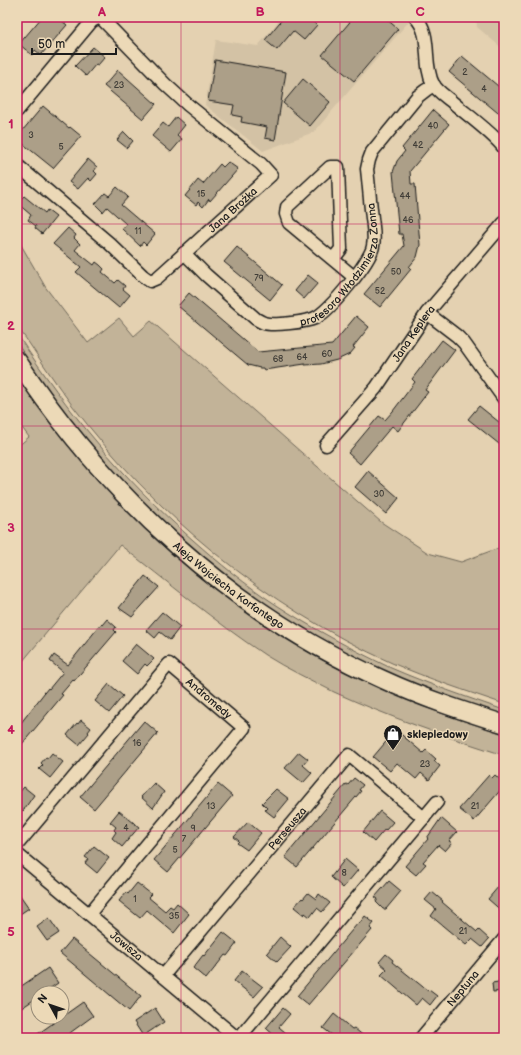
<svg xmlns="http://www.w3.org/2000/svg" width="521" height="1055" font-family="'Balsamiq Sans',sans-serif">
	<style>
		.built { fill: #d3c2a5 }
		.green { fill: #c2b398; stroke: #6f685a }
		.building { fill: #ac9f88; stroke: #1c1c1c }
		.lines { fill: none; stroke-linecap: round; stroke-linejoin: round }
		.street-casing { stroke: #1c1c1c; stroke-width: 15 }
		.secondary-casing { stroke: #1c1c1c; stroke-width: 20 }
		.street { stroke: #ecd9b7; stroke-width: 12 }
		.secondary { stroke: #ecd9b7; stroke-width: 17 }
		.grid { fill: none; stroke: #c2185b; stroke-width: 1; stroke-opacity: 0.55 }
		.labels { text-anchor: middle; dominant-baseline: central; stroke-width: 3; stroke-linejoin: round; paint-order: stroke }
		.number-label { font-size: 9px; fill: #403d37 }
		.street-label { font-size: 11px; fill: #1c1c1c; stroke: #ecd9b7 }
		.poi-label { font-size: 11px; font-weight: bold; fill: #1c1c1c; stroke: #ecd9b7; text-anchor: start }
		.neatline { fill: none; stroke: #c2185b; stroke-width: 1.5 }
		.grid-label { font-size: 13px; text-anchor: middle; font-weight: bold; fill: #c2185b }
	</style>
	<rect width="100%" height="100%" fill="#e4d1b1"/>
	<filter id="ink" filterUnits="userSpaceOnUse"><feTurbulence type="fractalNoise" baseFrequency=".025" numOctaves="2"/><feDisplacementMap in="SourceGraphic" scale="8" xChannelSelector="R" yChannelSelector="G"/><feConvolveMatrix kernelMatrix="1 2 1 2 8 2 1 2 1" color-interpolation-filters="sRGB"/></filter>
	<g filter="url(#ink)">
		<g class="built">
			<path d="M282 17H406L410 20 314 132 263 151 205 105 216 40 258 46Z"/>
			<path d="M476 17H504V50L477 27Z"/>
		</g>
		<g class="green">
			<path d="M17 238 46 288 88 343 119 318 134 336 151 321 381 522 428 553 461 562 504 546V704C466 691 429 679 392 663 265 606 156 515 72 405 57 385 43 364 29 343 25 337 19 330 17 324 15 318 17 309 17 303 17 281 17 259 17 238Z"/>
			<path d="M17 334C68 412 122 478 193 540 219 563 246 585 275 604 312 628 351 649 391 668 428 684 466 697 504 710V715C465 702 426 690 389 673 348 654 307 633 270 607 169 538 83 446 17 343Z"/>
			<path d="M17 376C41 411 66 445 94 476 177 570 278 645 393 694 429 710 467 722 504 734V755C446 737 389 717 334 692 311 680 287 669 265 655 214 621 168 582 120 545L17 668V447L29 437 17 421Z"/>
		</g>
		<g class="building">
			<path d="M42 17H57L67 25 41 55 35 50 32 55 19 44Z"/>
			<path d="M284 17H307L317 25 304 40 293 31 277 50 265 40Z"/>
			<path d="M354 17H384L398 29 354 81 322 55Z"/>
			<path d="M93 47 105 57 98 65 96 64 86 76 75 66Z"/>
			<path d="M462 56 504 91V118L449 72Z"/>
			<path d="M215 60 286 72 275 140 265 138 267 127 241 122 242 117 232 115 234 105 208 101Z"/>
			<path d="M118 70 156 104 143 119 104 86Z"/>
			<path d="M303 79 330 102 310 126 283 103Z"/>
			<path d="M43 106 69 128 70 127 81 136 53 168 17 139V137Z"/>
			<path d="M433 110 449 124 410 171 411 184H415L420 245 417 257 409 267 411 269 380 307 364 294 404 246 402 234H399L393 172 397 161 405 151 402 148Z"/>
			<path d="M176 117 185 125 177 135 182 139 171 152 152 136 163 123 168 127Z"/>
			<path d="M124 132 133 141 127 148 117 140Z"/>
			<path d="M88 159 97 167 94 171 97 174 91 181 88 178 78 189 69 182Z"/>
			<path d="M228 162 238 169 210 201 209 199 203 207 198 202 196 205 185 196 198 180 203 184 220 164 223 167Z"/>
			<path d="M117 187 128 197 121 205 155 234 146 245 143 242 140 246 122 229 126 224 107 207 103 212 95 204 105 193 109 196Z"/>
			<path d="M24 196 45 213 47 210 56 217 42 234 35 228 36 226 28 220 31 215 17 203Z"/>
			<path d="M68 228 76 235 74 238 80 244 75 250 94 265 96 262 100 265 104 269 102 272 115 283 118 280 125 286 123 289 130 295 119 308 76 272 81 267 53 244Z"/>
			<path d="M237 247 282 285 270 300 224 262Z"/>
			<path d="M308 275 318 283 304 299 295 291Z"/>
			<path d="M189 293 258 352 332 345 356 316 369 327 353 347 355 348 350 354 337 360 321 364 305 365V364L264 370 263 368H260L248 365 178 306Z"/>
			<path d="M442 340 455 350 425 390 428 392 398 431 392 426 360 464 348 453 379 416 385 420 393 411 415 382 412 379Z"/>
			<path d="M479 406 504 426V448L468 419Z"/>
			<path d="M368 471 399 498 386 514 355 487Z"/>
			<path d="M145 576 159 587 132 617 119 608Z"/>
			<path d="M162 612 180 627 170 640 160 632 155 638 146 630Z"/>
			<path d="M107 619 116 627 114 630 116 632 74 681 73 680 61 694 63 695 17 750V728L48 688 49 689 63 672 50 661 54 655 68 665 101 624 102 625Z"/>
			<path d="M136 644 154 659 147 666 145 664 137 674 122 661Z"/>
			<path d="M109 684 123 696 109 713 95 701Z"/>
			<path d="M81 720 91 728 88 732 89 733 79 745 67 735 77 723 78 724Z"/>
			<path d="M144 721 158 733 94 809 80 797Z"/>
			<path d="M396 730 423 753 426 750 436 759 434 761 440 766 429 780 421 773 416 779 397 763 390 771 373 757Z"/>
			<path d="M299 752 308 759 303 765 312 773 303 783 285 768Z"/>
			<path d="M52 753 63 762 50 778 39 769 43 765 41 763 46 757 48 758Z"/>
			<path d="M489 775 492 778 495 775 504 783V786L474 821 459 809Z"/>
			<path d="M354 778 363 785 359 790 361 791 297 867 285 857 346 784 348 785Z"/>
			<path d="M154 783 164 792 153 808 141 797Z"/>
			<path d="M218 784 232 796 168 872 154 860Z"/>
			<path d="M24 787 34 795 23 811 17 806V795Z"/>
			<path d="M276 789 289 799 274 817 265 810 267 808 262 803Z"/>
			<path d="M119 811 139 827 122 847 112 838 116 832 114 830 116 827 110 822Z"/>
			<path d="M380 811 393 822 386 830 385 829 374 842 363 832Z"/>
			<path d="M441 818 457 832 449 841 452 843 445 851 438 845 423 862 426 864 416 875 405 866 428 839 427 838Z"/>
			<path d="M248 822 261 833 247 850 237 843 239 841 234 837Z"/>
			<path d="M94 846 109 858 97 873 85 863 88 859 85 857Z"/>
			<path d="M345 859 358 870 343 888 331 877Z"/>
			<path d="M504 880V913L488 899Z"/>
			<path d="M389 881 401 891 386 909H383L376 902 378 899 375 897Z"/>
			<path d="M137 883 151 894 148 897 165 911 170 906 173 908 177 903 189 914 174 933 147 910 140 918 119 901 126 892 128 894Z"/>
			<path d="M17 891 29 908 17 916Z"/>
			<path d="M432 892 443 901 442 902 477 932 479 930 489 939 482 947 472 939 466 945 431 916 436 909 425 900Z"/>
			<path d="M308 893 316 899 319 894 330 903 322 912 317 908 310 917 305 913 304 915 294 907 302 898 303 899Z"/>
			<path d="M365 916 374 923 370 928 372 930 308 1005 297 996 358 923 359 924Z"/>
			<path d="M49 918 59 933 47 941 37 927Z"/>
			<path d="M223 932 237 943 227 956 225 955 206 979 193 968 203 955 204 956Z"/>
			<path d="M280 937 291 947 277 962 267 953Z"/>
			<path d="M72 939 141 996 129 1011 60 953Z"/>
			<path d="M386 954 393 960 392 962 428 991 429 990 437 996 430 1005 422 998 416 1005 381 975 387 969 379 962Z"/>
			<path d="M48 968 58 983 43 993H38V997L17 1011V989Z"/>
			<path d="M242 971 263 987 254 997 234 981Z"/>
			<path d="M504 981V991L493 992 492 983Z"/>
			<path d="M83 1002 93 1016 63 1038H32Z"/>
			<path d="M155 1008 164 1022 143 1036 134 1022Z"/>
			<path d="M283 1008 290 1014 279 1027 292 1038H277L266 1028Z"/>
			<path d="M334 1014 352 1029 354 1028 366 1038H336L323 1028Z"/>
		</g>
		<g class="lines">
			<defs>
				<g id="street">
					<path d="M415 17C433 34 422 63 433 84 437 91 445 96 451 101 466 114 493 133 504 148"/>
					<path d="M17 111 92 21 100 17"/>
					<path id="s1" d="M17 165 109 243 143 276 150 281 157 278 271 175 261 164 188 105 165 84 100 17"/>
					<path id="s2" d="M184 253 206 275 256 319C258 320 261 322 264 323 272 326 307 322 315 318 329 312 371 261 373 246 375 237 373 227 372 218 370 202 369 186 367 169L369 160 372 152 417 97 426 90 434 85"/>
					<path d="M333 259 341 249 338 167H330L287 207 286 214 289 223 354 277"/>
					<path d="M427 313 457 336 464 343 504 399"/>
					<path id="s3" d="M326 445 376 388 427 313 504 223"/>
					<path id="s4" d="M17 845 169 664 244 728 89 914"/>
					<path id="s5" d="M17 854 237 1038"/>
					<path id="s6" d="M163 976 349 755 424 818"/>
					<path d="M239 1038 437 802"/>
					<path id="s7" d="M421 1038 504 939"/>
				</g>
				<g id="secondary">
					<path id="s8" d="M17 360C107 497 233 613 384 680 423 698 463 711 504 724"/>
				</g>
			</defs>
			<use href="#street" class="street-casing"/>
			<use href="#secondary" class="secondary-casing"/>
			<use href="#street" class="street"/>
			<use href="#secondary" class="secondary"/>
		</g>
	</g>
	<path class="grid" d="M181 17V1038M340 17V1038M17 224H504M17 426H504M17 629H504M17 831H504"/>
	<defs>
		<symbol id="shop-pin" viewBox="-11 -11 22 30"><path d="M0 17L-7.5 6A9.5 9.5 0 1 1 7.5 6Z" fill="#1c1c1c" stroke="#ecd9b7"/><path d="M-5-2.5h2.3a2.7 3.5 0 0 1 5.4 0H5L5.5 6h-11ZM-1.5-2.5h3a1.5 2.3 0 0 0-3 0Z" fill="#fff"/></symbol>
	</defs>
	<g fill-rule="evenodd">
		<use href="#shop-pin" x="382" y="723" width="22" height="30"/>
	</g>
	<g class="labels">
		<g class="number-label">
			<text x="465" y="72">2</text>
			<text x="119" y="85">23</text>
			<text x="484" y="89">4</text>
			<text x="433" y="126">40</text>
			<text x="31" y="135">3</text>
			<text x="418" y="145">42</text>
			<text x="61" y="147">5</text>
			<text x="201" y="194">15</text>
			<text x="405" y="196">44</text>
			<text x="408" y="220">46</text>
			<text x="138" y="231">11</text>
			<text x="396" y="272">50</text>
			<text x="259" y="278">79</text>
			<text x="380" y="291">52</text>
			<text x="327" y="354">60</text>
			<text x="302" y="357">64</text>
			<text x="278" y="359">68</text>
			<text x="379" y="494">30</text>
			<text x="137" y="743">16</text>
			<text x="425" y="764">23</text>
			<text x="211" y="806">13</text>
			<text x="475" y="806">21</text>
			<text x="126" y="828">4</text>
			<text x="193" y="828">9</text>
			<text x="184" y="839">7</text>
			<text x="175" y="850">5</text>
			<text x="344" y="873">8</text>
			<text x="135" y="899">1</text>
			<text x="174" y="916">35</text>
			<text x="463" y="931">21</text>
		</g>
		<g class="street-label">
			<text stroke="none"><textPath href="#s1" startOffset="286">Jana Brożka</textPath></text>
			<text stroke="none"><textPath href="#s2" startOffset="219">profesora Włodzimierza Zonna</textPath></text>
			<text stroke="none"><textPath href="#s3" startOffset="142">Jana Keplera</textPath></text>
			<text stroke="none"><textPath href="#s8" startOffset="311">Aleja Wojciecha Korfantego</textPath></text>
			<text stroke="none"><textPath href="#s4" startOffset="289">Andromedy</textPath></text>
			<text stroke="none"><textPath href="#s6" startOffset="193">Perseusza</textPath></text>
			<text stroke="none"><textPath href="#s5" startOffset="143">Jowisza</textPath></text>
			<text stroke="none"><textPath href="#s7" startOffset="65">Neptuna</textPath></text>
		</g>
		<g class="poi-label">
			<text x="407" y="734">sklepledowy</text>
		</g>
	</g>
	<rect width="521" height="1055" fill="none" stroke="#ecd9b7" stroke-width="44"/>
	<g transform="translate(50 1005) rotate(310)"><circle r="19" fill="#ecd9b7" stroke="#998d79"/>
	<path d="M0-3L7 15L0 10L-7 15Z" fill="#1c1c1c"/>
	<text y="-6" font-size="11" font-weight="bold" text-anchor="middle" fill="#1c1c1c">N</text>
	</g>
	<path d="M32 48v6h84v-6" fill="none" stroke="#1c1c1c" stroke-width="2"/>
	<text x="38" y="48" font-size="12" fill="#1c1c1c" stroke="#ecd9b7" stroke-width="3" paint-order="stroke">50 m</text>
	<rect x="22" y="22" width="477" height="1011" class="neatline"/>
	<g class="grid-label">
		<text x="102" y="16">A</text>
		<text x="260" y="16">B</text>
		<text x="420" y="16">C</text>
		<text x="11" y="128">1</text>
		<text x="11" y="330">2</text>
		<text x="11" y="532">3</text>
		<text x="11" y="734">4</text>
		<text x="11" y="936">5</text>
	</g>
</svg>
